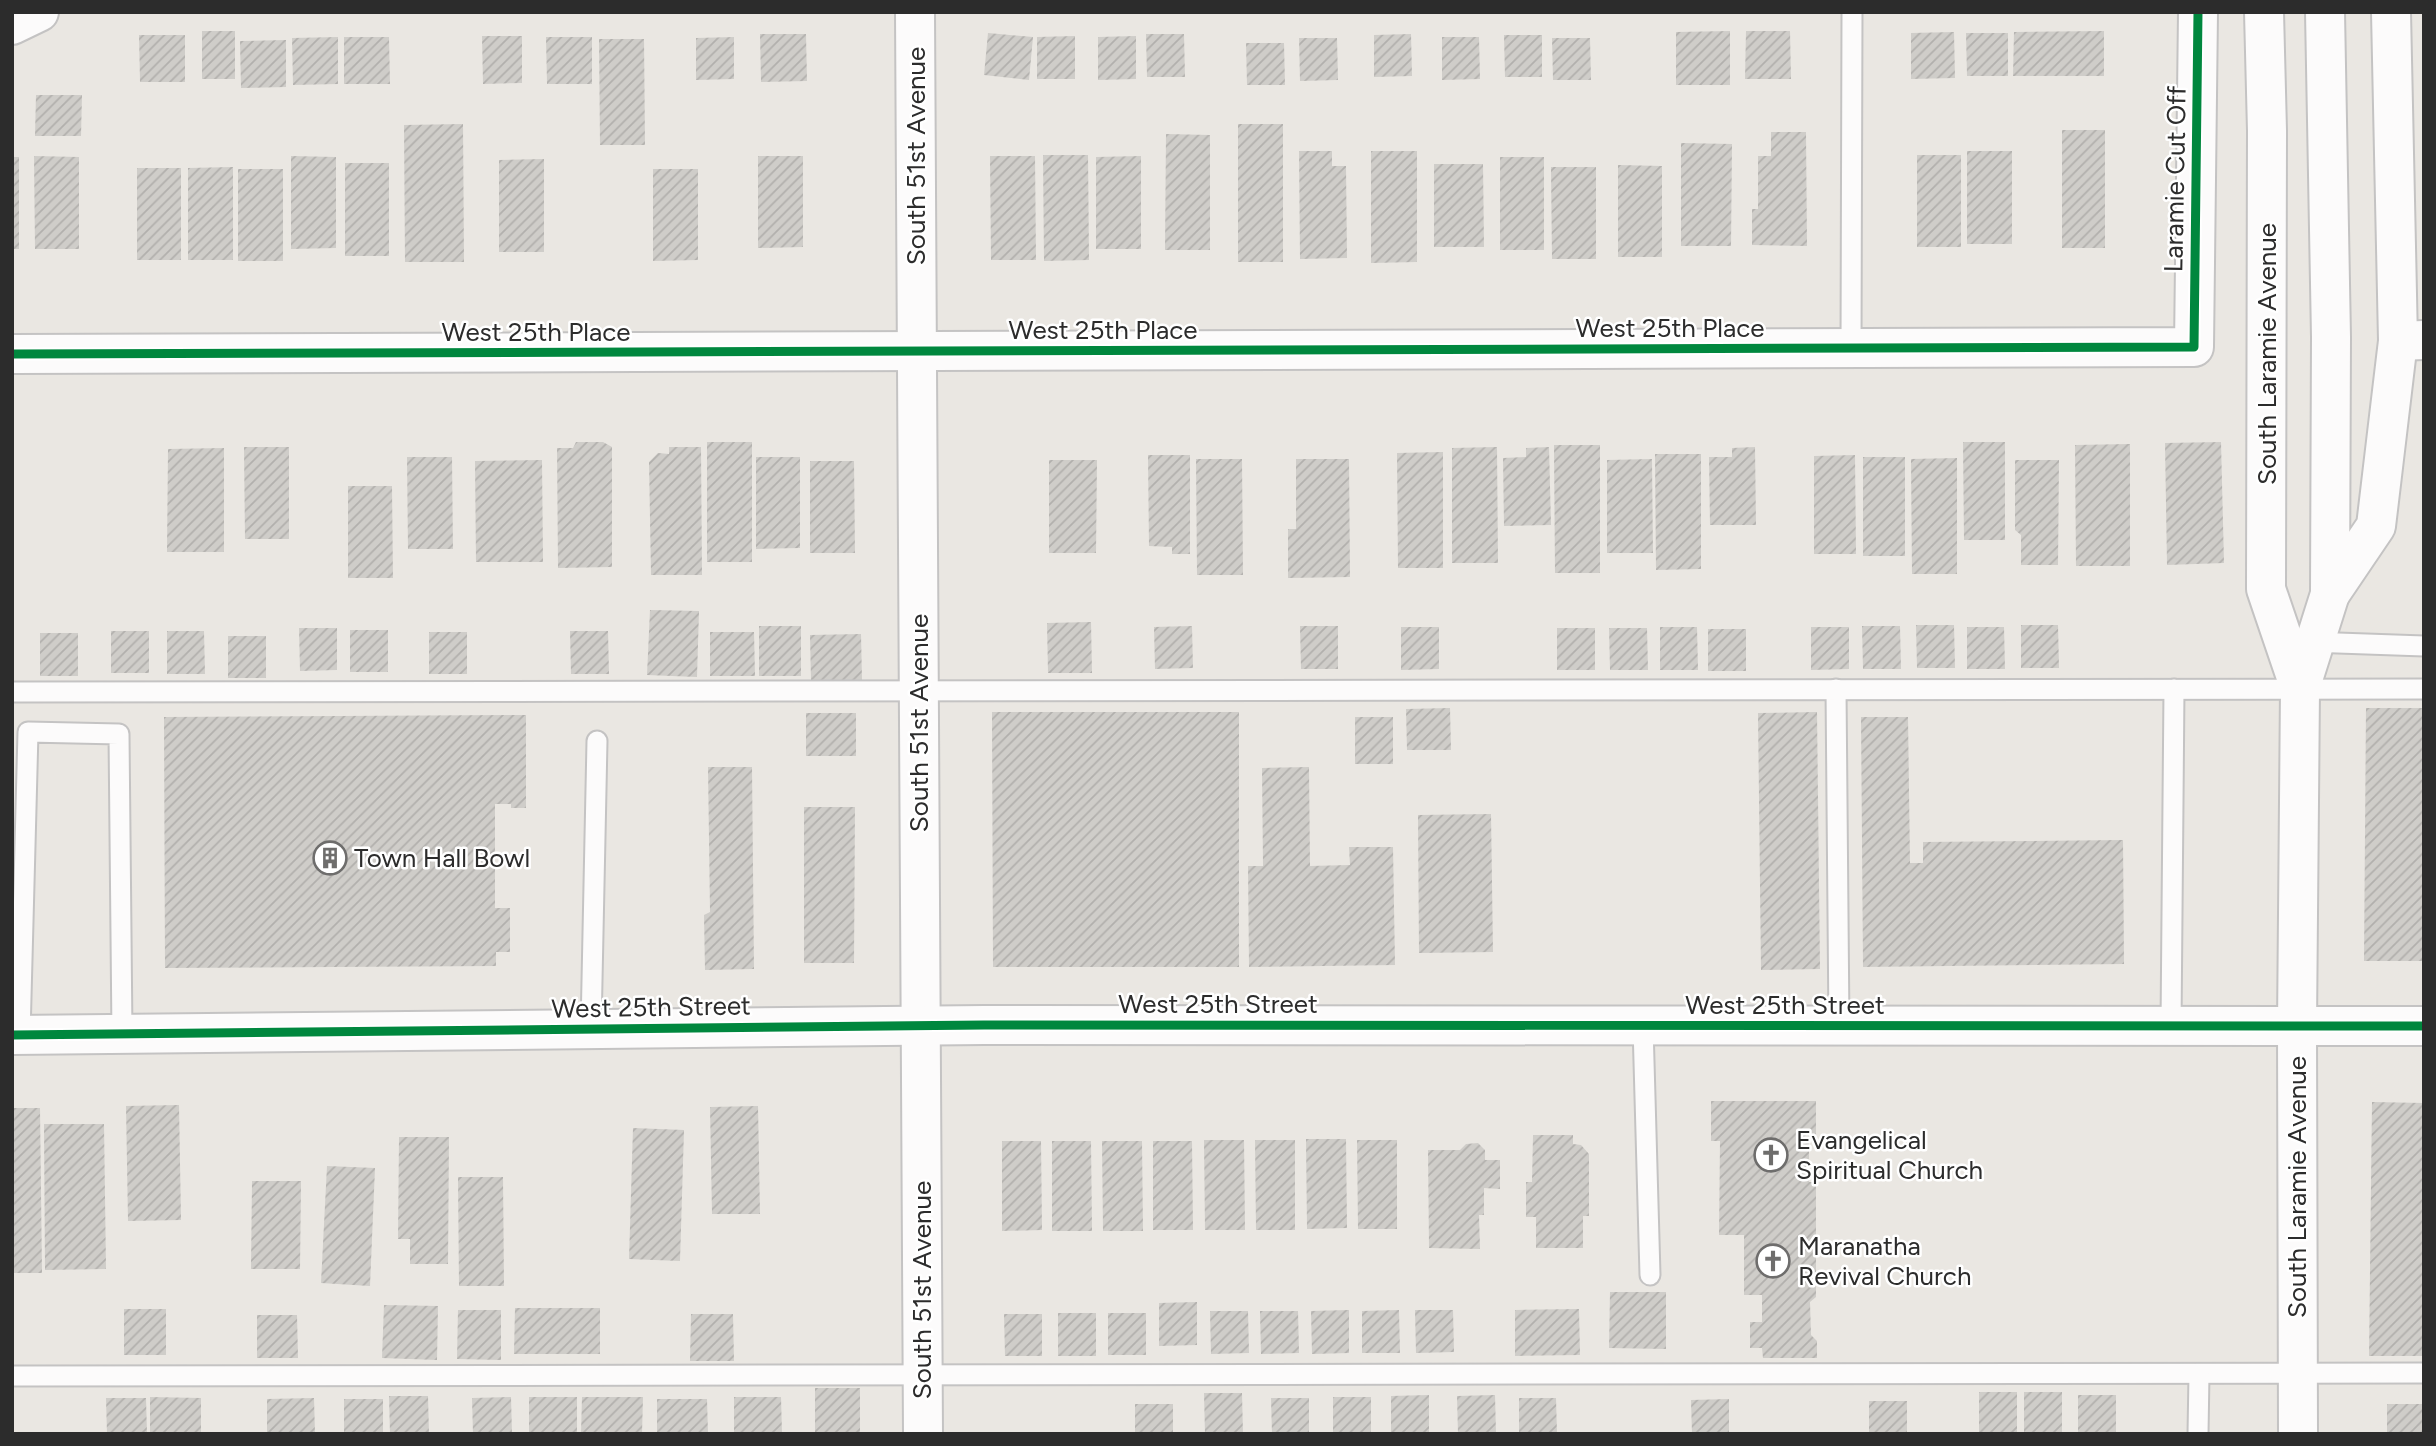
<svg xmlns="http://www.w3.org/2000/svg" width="2436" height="1446" font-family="Figtree,sans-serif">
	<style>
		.building { fill: url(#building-hatch) }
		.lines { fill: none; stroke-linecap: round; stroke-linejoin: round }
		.lane-casing { stroke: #c4c3c3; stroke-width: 23 }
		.street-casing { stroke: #c4c3c3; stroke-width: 42 }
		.secondary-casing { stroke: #c4c3c3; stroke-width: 42 }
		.lane { stroke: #fcfbfb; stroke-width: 19 }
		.street { stroke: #fcfbfb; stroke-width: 38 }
		.secondary { stroke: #fcfbfb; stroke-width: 38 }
		.cycleway-casing { stroke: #fff; stroke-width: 13 }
		.cycleway { stroke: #00873e; stroke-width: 9 }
		.labels { text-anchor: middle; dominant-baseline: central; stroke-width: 5; stroke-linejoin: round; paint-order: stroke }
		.street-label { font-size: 26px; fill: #2c2c2c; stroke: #fff }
		.poi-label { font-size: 26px; fill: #2c2c2c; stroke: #fff; text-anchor: start }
	</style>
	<defs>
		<pattern id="building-hatch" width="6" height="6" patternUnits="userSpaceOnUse" patternTransform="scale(1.75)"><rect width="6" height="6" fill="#cfcdc9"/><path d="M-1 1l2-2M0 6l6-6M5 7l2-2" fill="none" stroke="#b2b0ad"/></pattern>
	</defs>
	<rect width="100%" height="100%" fill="#eae7e2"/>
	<g class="building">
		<rect x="202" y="31" width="33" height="48"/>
		<path d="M1730 31V85H1676V32Z"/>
		<path d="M1746 31H1790L1791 79H1745Z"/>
		<path d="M2104 31V76H2013L2014 32Z"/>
		<path d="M1954 32 1955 78 1911 79V33Z"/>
		<path d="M988 33 1033 37 1029 80 984 75Z"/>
		<path d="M1966 33H2008V76H1967Z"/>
		<path d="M760 34H806L807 81 761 82Z"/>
		<path d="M1146 34H1184L1185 77H1147Z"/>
		<path d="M1411 34 1412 76 1374 77V35Z"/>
		<path d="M139 35H185V82H140Z"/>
		<path d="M1504 35H1542V77H1505Z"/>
		<path d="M482 36H522V83L483 84Z"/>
		<path d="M1075 36V79H1037V37Z"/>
		<path d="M1136 36V79L1098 80V37Z"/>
		<path d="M338 37V84L293 85 292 38Z"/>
		<path d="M344 37H389L390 84H344Z"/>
		<path d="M546 37H592V84H547Z"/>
		<path d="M734 37V79L696 80V38Z"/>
		<path d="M1442 37H1479L1480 79 1442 80Z"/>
		<path d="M1299 38H1337L1338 80 1300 81Z"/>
		<path d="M1552 38H1590L1591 80H1553Z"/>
		<path d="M599 39H644L645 145H600Z"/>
		<path d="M286 40V87L241 88 240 41Z"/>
		<path d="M1246 43H1284L1285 85H1247Z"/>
		<path d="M36 95H82L81 136H35Z"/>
		<path d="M463 124 464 262H405L404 125Z"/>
		<rect x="1238" y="124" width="45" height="138"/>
		<rect x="2062" y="130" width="43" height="118"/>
		<path d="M1771 132H1806L1807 246 1752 245V209H1758V156H1771Z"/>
		<path d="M1166 134 1210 135V250H1165Z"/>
		<path d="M1681 143 1732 144 1731 246H1681Z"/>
		<path d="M1299 151H1332V166H1346L1347 258 1300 259Z"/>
		<path d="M1371 151H1417V262L1371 263Z"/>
		<rect x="1967" y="151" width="45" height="93"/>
		<path d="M1043 155H1088L1089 260 1044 261Z"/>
		<rect x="1917" y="155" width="44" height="92"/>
		<path d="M34 156 79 157V249H35Z"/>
		<path d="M291 156 336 157V248L291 249Z"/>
		<path d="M758 156H803V247L758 248Z"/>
		<path d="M990 156H1035L1036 260H991Z"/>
		<path d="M1141 156V249H1096V157Z"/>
		<rect x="12" y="157" width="7" height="92"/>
		<rect x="1500" y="157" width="44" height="93"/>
		<path d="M544 159V252H499V160Z"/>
		<rect x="345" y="163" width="44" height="93"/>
		<path d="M1434 164H1483L1484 247H1434Z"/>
		<path d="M1618 165 1662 166V257H1618Z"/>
		<path d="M233 167V260H188V168Z"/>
		<path d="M1551 167H1596V259H1552Z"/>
		<rect x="137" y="168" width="44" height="92"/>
		<rect x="238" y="169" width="45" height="92"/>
		<path d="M653 169H698V260L653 261Z"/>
		<path d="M576 442H603L612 447V567L558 568 557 448H573Z"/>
		<rect x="707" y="442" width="45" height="120"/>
		<path d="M1963 442H2005V540H1964Z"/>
		<path d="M2221 442 2224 563 2167 565 2165 443Z"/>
		<path d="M2130 444V566H2076L2075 445Z"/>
		<path d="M1554 445H1600V573H1555Z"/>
		<path d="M244 447H289V539H245Z"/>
		<path d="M669 447H701L702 575H651L649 462 658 453 669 454Z"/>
		<path d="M1497 447 1498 563H1452V448Z"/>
		<path d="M1549 447 1551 525 1504 526 1503 458 1526 457V448Z"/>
		<path d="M1755 447 1756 525H1710L1709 457H1732V448Z"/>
		<path d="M224 448V552H167L168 449Z"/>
		<path d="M1443 452V568H1398L1397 453Z"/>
		<path d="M1655 454H1701V569L1656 570Z"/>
		<path d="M1148 455H1190V554H1172V547L1149 546Z"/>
		<path d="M1855 455 1856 554H1814V456Z"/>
		<path d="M407 457H452L453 549H408Z"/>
		<path d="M756 457H800V548L756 549Z"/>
		<rect x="1863" y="457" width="42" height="99"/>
		<path d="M1957 458V574H1912L1911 459Z"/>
		<path d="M1196 459H1242L1243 575H1197Z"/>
		<path d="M1296 459H1349L1350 577 1288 578V529H1296Z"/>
		<path d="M1652 459 1653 553H1607V460Z"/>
		<path d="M542 460 543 562H476L475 461Z"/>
		<path d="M1049 460H1097L1096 553H1049Z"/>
		<path d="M2015 460H2059L2058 565H2021V535L2015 530Z"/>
		<path d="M810 461H854L855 553H810Z"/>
		<path d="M348 486H392L393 578H348Z"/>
		<path d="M650 610 699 611 697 677 647 675Z"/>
		<path d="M1091 622 1092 673H1048L1047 623Z"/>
		<path d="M1916 625H1954L1955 668H1917Z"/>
		<path d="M2021 625H2058L2059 668H2021Z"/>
		<rect x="759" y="626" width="42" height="50"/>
		<path d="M1192 626 1193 668 1155 669 1154 627Z"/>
		<path d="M1300 626H1338V669H1301Z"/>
		<path d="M1862 626H1900L1901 669H1863Z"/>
		<path d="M1401 627H1439V669L1401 670Z"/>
		<path d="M1660 627H1697L1698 670H1660Z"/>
		<path d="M1811 627H1849V669L1811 670Z"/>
		<path d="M1967 627H2004L2005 669H1967Z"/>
		<path d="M299 628H337V670L300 671Z"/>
		<rect x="1557" y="628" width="38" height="42"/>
		<path d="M1609 628H1647L1648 670H1610Z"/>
		<rect x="1708" y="629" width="38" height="42"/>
		<rect x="350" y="630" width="38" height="42"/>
		<rect x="111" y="631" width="38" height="42"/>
		<path d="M167 631H204L205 674H167Z"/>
		<path d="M570 631H608L609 674H571Z"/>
		<rect x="429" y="632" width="38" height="42"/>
		<path d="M710 632H754L755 676H710Z"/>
		<rect x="40" y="633" width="38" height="43"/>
		<path d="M861 634 862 680 811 681 810 635Z"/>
		<rect x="228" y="636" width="38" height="42"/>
		<path d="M1450 708 1451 750H1407L1406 709Z"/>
		<path d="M2366 708H2424V961H2364Z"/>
		<path d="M992 712H1239V967H993Z"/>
		<path d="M1817 712 1820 969 1761 970 1758 713Z"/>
		<rect x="806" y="713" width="50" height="43"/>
		<path d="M526 715V808H511V804H495V908H510V952H496V966L165 968 164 717Z"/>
		<rect x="1355" y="717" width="38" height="47"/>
		<path d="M1861 717H1908L1910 863H1923V842L2123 840 2124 964 1863 967Z"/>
		<path d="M708 767H752L754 969 705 970 704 915 710 912Z"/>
		<path d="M1309 767 1310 866 1350 865 1349 847H1393L1395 965 1249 967 1248 866H1263L1262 768Z"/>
		<path d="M804 807H855L854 963H804Z"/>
		<path d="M1491 814 1493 952 1419 953 1418 815Z"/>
		<path d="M1711 1101H1816V1137H1809V1182H1816V1297L1810 1302 1811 1335 1817 1341V1358H1763L1762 1348H1750V1322H1762V1295H1744V1235H1719L1720 1141H1711Z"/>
		<path d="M2372 1102 2424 1103V1356H2369Z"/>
		<path d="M179 1105 181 1220 128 1221 126 1106Z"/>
		<path d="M758 1106 760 1214H712L710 1107Z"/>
		<path d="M12 1108H40L42 1273H12Z"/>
		<path d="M44 1124H104L106 1269 45 1270Z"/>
		<path d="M633 1128 684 1130 680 1261 629 1259Z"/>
		<path d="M1533 1135H1573V1144L1581 1145 1589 1154V1216H1583V1248H1536V1217H1526V1182H1532Z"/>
		<path d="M399 1137H449L448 1264H410V1239H398Z"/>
		<path d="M1306 1139H1346L1347 1228 1307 1229Z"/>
		<path d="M1204 1140H1244L1245 1230H1205Z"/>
		<path d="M1255 1140H1295V1230H1256Z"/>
		<path d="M1357 1140H1397V1229H1358Z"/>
		<path d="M1002 1141H1041L1042 1230 1002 1231Z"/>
		<path d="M1052 1141H1091L1092 1231H1052Z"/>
		<path d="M1102 1141H1142L1143 1231H1103Z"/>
		<path d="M1153 1141H1192L1193 1230H1153Z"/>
		<path d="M1478 1143 1485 1150V1160H1500V1189L1484 1188V1215H1479L1480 1249 1429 1248 1428 1150H1460L1466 1144Z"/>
		<path d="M327 1166 375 1168 370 1286 321 1283Z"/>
		<path d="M458 1177H503L504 1286H459Z"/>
		<path d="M252 1181H301L300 1269H251Z"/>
		<path d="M1610 1292H1666V1349L1609 1348Z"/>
		<path d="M1197 1302V1345L1159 1346V1303Z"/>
		<path d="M384 1305 438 1306 437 1360 382 1358Z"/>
		<path d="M515 1308H600V1354H514Z"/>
		<rect x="124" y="1309" width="42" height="46"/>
		<path d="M1579 1309 1580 1355 1515 1356V1310Z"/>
		<path d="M458 1310H501V1360L457 1359Z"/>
		<path d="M1349 1310V1353L1312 1354 1311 1311Z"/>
		<path d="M1399 1310 1400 1353H1362V1311Z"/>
		<path d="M1415 1310H1453L1454 1352 1416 1353Z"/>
		<path d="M1210 1311H1248L1249 1353 1211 1354Z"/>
		<path d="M1260 1311H1298L1299 1353 1261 1354Z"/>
		<rect x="1058" y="1313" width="38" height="43"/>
		<rect x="1108" y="1313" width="38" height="42"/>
		<path d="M691 1314H733L734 1361H690Z"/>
		<path d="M1004 1314H1042V1356H1005Z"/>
		<path d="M257 1315H297L298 1358H257Z"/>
		<rect x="815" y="1388" width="45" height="46"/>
		<rect x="1979" y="1392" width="38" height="42"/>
		<rect x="2024" y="1392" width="38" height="42"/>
		<path d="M1204 1393H1242L1243 1434H1205Z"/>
		<path d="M1429 1395V1434H1391V1396Z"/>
		<path d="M1495 1395 1496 1434H1458L1457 1396Z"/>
		<rect x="2078" y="1395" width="38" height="39"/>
		<path d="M389 1396H428L429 1434H390Z"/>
		<path d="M150 1397 201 1398V1434H150Z"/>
		<path d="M511 1397 512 1434H473L472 1398Z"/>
		<rect x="529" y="1397" width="48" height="37"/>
		<path d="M582 1397H643L642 1434H581Z"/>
		<path d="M734 1397H781L782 1434H734Z"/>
		<rect x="1333" y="1397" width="38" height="37"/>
		<path d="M106 1398H146L147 1434H107Z"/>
		<path d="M314 1398 315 1434H267V1399Z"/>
		<path d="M1271 1398H1309V1434H1272Z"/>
		<path d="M1519 1398H1556L1557 1434H1519Z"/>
		<rect x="344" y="1399" width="39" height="35"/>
		<path d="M657 1399H707L708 1434H657Z"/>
		<path d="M1729 1399V1434H1692L1691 1400Z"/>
		<rect x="1869" y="1401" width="38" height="33"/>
		<rect x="1135" y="1404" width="38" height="30"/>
		<rect x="2387" y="1404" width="37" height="30"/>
	</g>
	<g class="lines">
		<defs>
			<g id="lane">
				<path d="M1851 348 1852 12"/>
				<path d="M2309 642 2424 646"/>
				<path d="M1836 689 1839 1026"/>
				<path d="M12 692 2424 689"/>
				<path d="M1643 1026 1650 1275"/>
				<path d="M2171 1026 2174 689"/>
				<path d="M591 1029 597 741"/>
				<path d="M20 1035 28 732 119 734 122 1034"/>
				<path d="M12 1376 2424 1373"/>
				<path d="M2198 1434 2199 1374"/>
			</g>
			<g id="street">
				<path d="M915 12 923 1434"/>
				<path d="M2398 341 2424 340"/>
				<path d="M12 354 2194 347 2198 12"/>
			</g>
			<g id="secondary">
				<path d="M2264 12 2267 131 2266 589 2300 689"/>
				<path d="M12 25 39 12"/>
				<path d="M2330 594 2376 526 2398 341 2391 12"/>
				<path d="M12 1035 984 1025 2424 1026"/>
				<path d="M2298 1434 2297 1026 2300 689 2330 594 2331 337 2325 12"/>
			</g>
		</defs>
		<use href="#lane" class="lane-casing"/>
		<use href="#street" class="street-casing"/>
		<use href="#secondary" class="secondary-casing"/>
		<use href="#lane" class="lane"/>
		<use href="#street" class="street"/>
		<use href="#secondary" class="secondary"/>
		<defs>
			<g id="cycleway">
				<path d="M12 354 2194 347 2198 12"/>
				<path d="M12 1035 984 1025 2424 1026"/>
			</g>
		</defs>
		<use href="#cycleway" class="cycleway-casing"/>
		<use href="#cycleway" class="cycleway"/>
	</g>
	<defs>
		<symbol id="building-ring" viewBox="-11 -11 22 22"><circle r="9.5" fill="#fff" stroke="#6e6d6c" stroke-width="1.5"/><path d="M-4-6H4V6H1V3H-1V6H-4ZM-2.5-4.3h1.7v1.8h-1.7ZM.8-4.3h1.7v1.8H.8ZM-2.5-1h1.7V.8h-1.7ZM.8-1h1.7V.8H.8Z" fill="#6e6d6c"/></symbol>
		<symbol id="church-ring" viewBox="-11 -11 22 22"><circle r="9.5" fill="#fff" stroke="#6e6d6c" stroke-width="1.5"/><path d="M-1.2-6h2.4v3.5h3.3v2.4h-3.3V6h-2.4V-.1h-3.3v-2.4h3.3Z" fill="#6e6d6c"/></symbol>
	</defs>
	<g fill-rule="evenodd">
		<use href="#building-ring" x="311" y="839" width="38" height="38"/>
		<use href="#church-ring" x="1752" y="1136" width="38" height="38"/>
		<use href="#church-ring" x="1754" y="1242" width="38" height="38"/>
	</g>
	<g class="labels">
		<g class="street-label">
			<text transform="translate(916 156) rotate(-90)">South 51st Avenue</text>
			<text transform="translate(2175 179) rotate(-89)">Laramie Cut Off</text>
			<text x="1670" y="328">West 25th Place</text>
			<text x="1103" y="330">West 25th Place</text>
			<text x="536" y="332">West 25th Place</text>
			<text transform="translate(2267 354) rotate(-90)">South Laramie Avenue</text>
			<text transform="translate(919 723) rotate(-90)">South 51st Avenue</text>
			<text x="1218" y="1004">West 25th Street</text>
			<text x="1785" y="1005">West 25th Street</text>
			<text transform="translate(651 1007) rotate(-1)">West 25th Street</text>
			<text transform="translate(2297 1187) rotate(-90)">South Laramie Avenue</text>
			<text transform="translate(922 1290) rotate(-90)">South 51st Avenue</text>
		</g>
		<g class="poi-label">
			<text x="354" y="858">Town Hall Bowl</text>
			<text x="1796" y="1140">Evangelical<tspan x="1796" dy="30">Spiritual Church</tspan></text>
			<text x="1798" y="1246">Maranatha<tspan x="1798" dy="30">Revival Church</tspan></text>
		</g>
	</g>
	<rect width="2436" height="1446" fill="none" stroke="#2c2c2c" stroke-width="28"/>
</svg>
